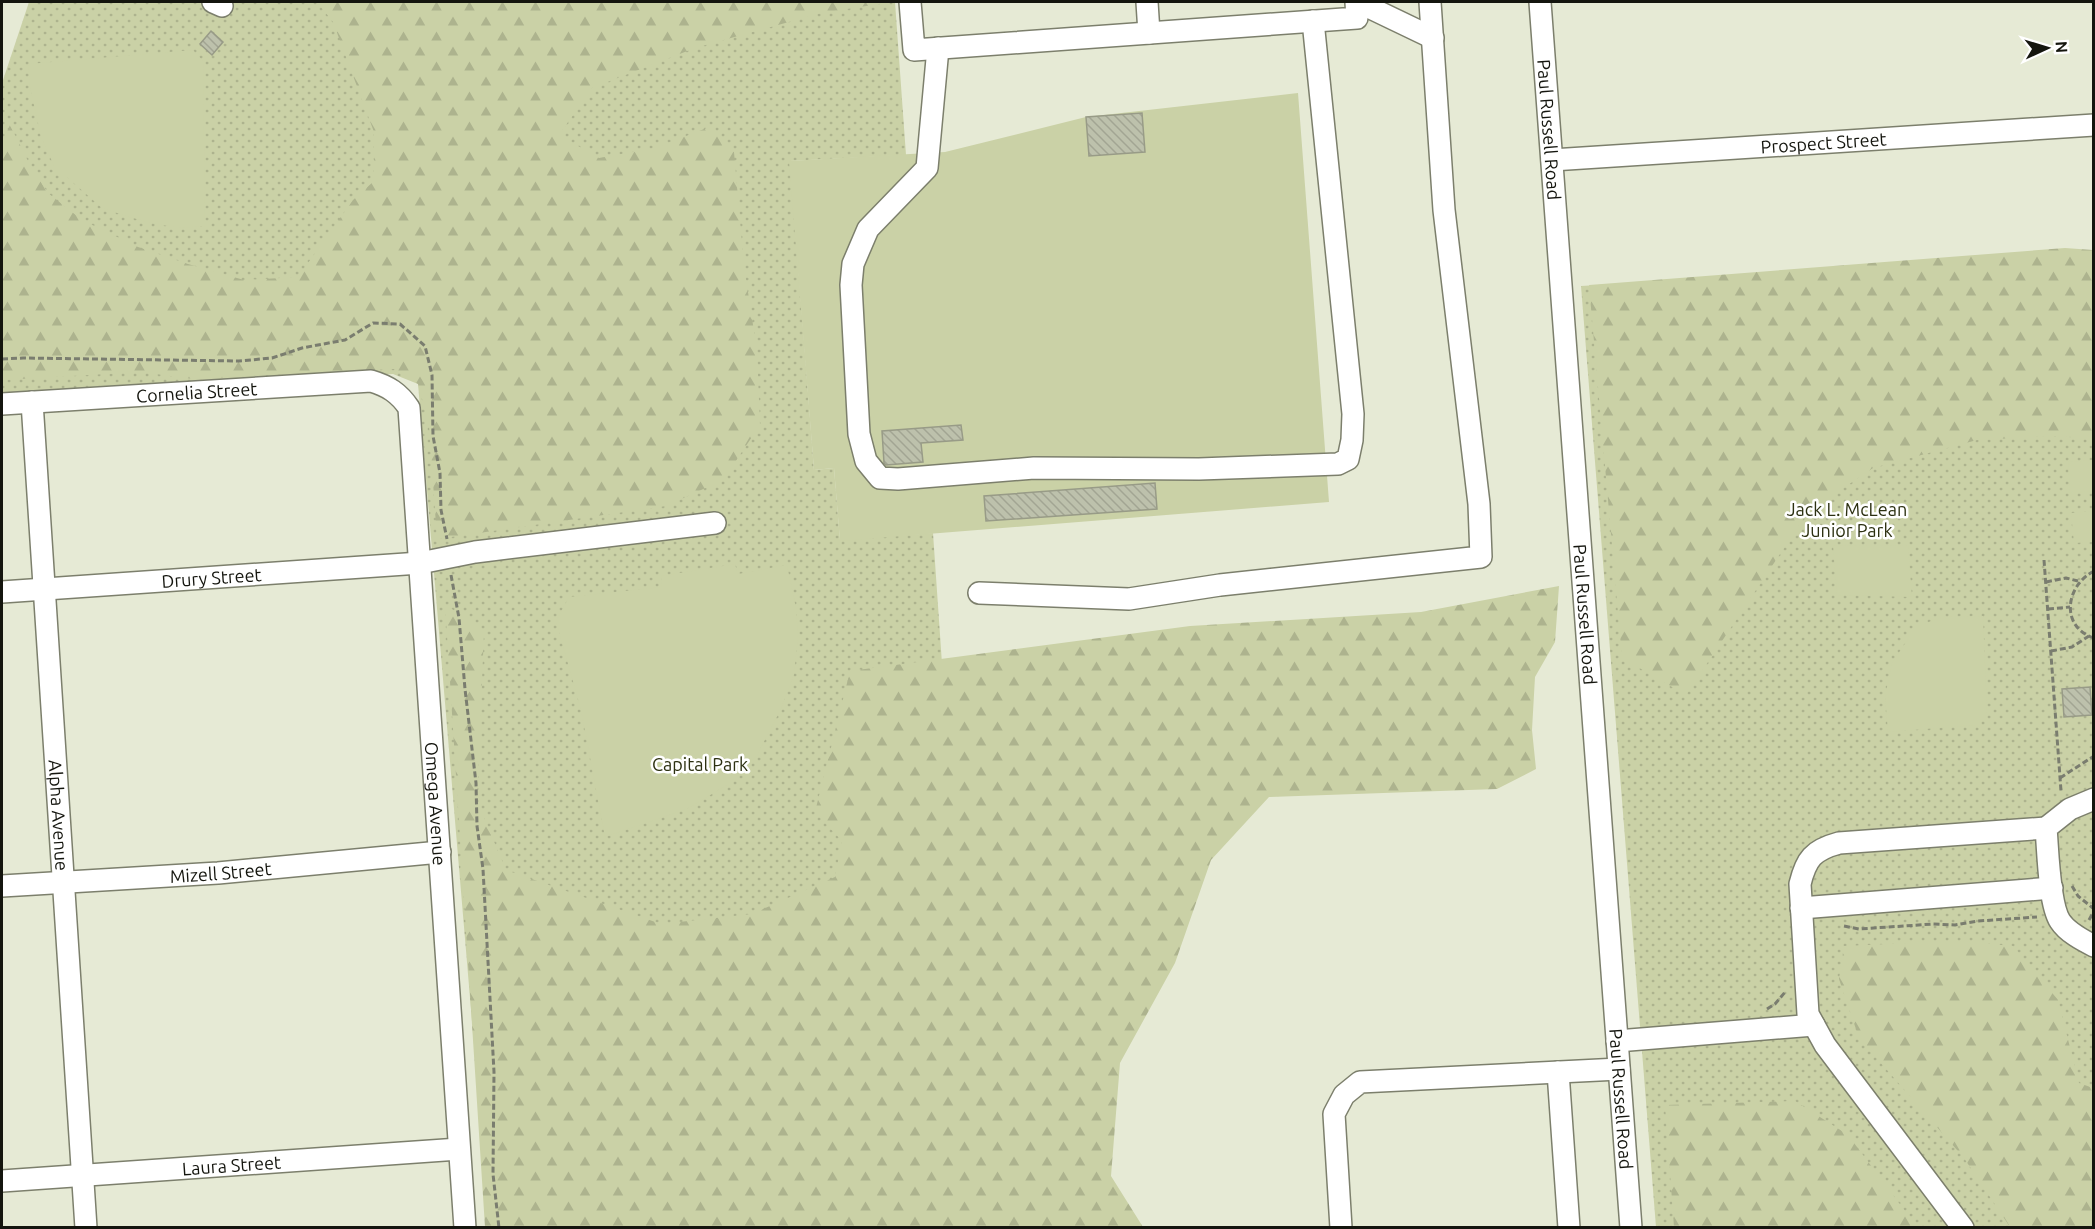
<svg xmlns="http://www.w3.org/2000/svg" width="2095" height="1229" font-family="Ubuntu,sans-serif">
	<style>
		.grass { fill: url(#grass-dots) }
		.forest { fill: url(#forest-firs) }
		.pitch { fill: #cad1a6 }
		.building { fill: url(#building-back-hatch); stroke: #989b87; stroke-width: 1.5 }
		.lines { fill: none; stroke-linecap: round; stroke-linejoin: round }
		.minor-casing { stroke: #7c7f6c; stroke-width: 24 }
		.path { stroke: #7a7d6f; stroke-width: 3; stroke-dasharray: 6 3; stroke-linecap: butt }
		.minor { stroke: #fff; stroke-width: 21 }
		.labels { text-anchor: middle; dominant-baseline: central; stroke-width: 5; stroke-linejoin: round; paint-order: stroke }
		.street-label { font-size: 18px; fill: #14150e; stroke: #fff }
		.park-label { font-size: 18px; fill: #2c3011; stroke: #fff }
	</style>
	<defs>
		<pattern id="grass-dots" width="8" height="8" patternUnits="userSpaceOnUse" patternTransform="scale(1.5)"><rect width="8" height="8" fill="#cad1a6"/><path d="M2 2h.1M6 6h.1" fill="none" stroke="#adb38e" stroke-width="1.8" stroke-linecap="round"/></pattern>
		<pattern id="forest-firs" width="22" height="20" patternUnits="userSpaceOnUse" patternTransform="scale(1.5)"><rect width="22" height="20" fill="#cad1a6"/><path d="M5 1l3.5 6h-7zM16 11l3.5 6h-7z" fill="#adb38e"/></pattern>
		<pattern id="building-back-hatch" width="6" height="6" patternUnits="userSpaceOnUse" patternTransform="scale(1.5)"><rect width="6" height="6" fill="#bdc1ac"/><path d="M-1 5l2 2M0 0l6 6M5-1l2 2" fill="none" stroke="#a2a593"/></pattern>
	</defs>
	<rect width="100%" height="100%" fill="#e6ead5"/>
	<g class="grass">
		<path d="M29 2H895L906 155 790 161 814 470 834 468 840 540 933 533 970 1070 474 1045 418 384 393 374 2 396V83Z"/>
		<path d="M2093 256V1227H1656L1581 286Z"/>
	</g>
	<g class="forest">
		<path d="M317 2H892L821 13 695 48 592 88 559 135 599 158 655 148 712 126 734 152 744 266 757 351 760 425 723 480 666 506 437 539 429 425 418 384 394 369 193 379 141 372 2 380V143L10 125 29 163 48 193 82 220 138 247 188 264 244 280 298 277 353 200 374 181V132L333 22Z"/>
		<path d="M2065 248 2093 250V439L2056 436 1977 440 1873 468 1808 512 1686 695 1622 658 1589 285Z"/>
		<path d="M1559 586 1555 642 1535 677 1532 730 1536 769 1497 789 1269 797 1211 860 1175 963 1120 1063 1111 1176 1143 1227H485L445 604 484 632 477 801 506 870 661 924 752 914 835 877 842 841 815 812 850 671 1190 626 1421 612Z"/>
		<path d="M1956 941 2013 946 2058 1000 2079 1083 2093 1088V1227H2010L1964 1158 1859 1038 1839 979 1844 946Z"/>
		<path d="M1795 1101 1848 1135 1917 1227H1674L1665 1105Z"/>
	</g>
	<g class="pitch">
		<path d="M193 50 203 61 205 226 180 228 156 224 129 217 102 208 54 166 41 137 30 87 28 64Z"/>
		<path d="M1298 93 1329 502 840 541 834 468 814 470 789 161 945 152 1086 117Z"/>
		<path d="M2093 460V491L2070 493 2068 462Z"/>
		<path d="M2093 511V542L2074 543 2071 513Z"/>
		<path d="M1833 545 1908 546 1912 597 1837 595Z"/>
		<path d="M735 564 738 574 787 565 796 608 798 637 794 674 781 709 757 755 727 785 687 809 605 837 581 710 556 621 569 597 662 587 661 576Z"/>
		<path d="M1983 616 1987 712 1975 725 1888 732 1885 696 1892 663 1908 639 1923 624 1943 617Z"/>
	</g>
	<g class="building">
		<path d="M211 31 223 42 212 55 200 44Z"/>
		<path d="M1142 113 1145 152 1089 156 1086 117Z"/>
		<path d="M961 425 963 440 921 443 923 462 886 465 884 463 882 431Z"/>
		<path d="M1155 483 1157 509 986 521 984 496Z"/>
		<path d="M2090 687 2092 715 2064 717 2062 689Z"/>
	</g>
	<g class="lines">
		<defs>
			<g id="minor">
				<path d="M213 2 222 6"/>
				<path d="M910 2 914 50 1357 18 1356 2"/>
				<path d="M1147 2 1149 33"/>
				<path d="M1358 2 1433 38"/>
				<path id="s1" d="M1540 2 1631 1228"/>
				<path d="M938 48 927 168 868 229 853 264 851 285 859 434 866 461 880 478 898 479 1034 468 1199 469 1338 464 1348 459 1352 440 1353 414 1313 21"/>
				<path id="s2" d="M1552 160 2094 125"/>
				<path id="s3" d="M32 402 86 1228"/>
				<path id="s4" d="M2 404 371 381C388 386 399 393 409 408L465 1228"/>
				<path id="s5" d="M2 592 420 563 475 552 715 523"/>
				<path d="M979 593 1129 599 1220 585 1481 557 1479 504 1444 210 1430 2"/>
				<path d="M2094 799 2070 809 2046 828C2048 851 2049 904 2060 921 2067 932 2082 940 2094 946"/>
				<path id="s6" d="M2 886 218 873 440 852"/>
				<path d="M1801 908 2052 888"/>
				<path d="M1617 1041 1814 1025"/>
				<path d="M1558 1072 1569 1228"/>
				<path id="s7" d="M2 1181 459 1149"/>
				<path d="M1341 1228 1334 1114 1344 1095 1360 1082 1619 1069"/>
				<path d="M1963 1228 1825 1045 1808 1014 1800 884C1806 859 1813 850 1839 843L2046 828"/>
			</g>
		</defs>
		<use href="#minor" class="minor-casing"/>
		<g class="path">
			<path d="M2 359 23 358 239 361 272 358 302 348 345 340 373 323 400 324 425 346 432 375 433 436 440 473 441 510 447 539"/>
			<path d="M2044 560 2061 791"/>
			<path d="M2094 571C2065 586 2060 627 2094 638"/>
			<path d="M451 575 459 618 465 689 476 783 477 826 483 869 494 1072 493 1174 499 1228"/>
			<path d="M2046 582 2066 578 2078 581"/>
			<path d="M2048 609 2070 607"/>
			<path d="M2051 651 2072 647 2089 636"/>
			<path d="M2060 778 2094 756"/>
			<path d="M2072 886 2078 896 2094 909"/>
			<path d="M2089 920 2094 911"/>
			<path d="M1844 926 1859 929 1933 924 1955 925 1978 921 2037 917"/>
			<path d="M1767 1009 1775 1004 1786 991"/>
		</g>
		<use href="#minor" class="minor"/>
	</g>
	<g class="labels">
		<g class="street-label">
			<text stroke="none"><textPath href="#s1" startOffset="128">Paul Russell Road</textPath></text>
			<text stroke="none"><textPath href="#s2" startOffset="272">Prospect Street</textPath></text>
			<text stroke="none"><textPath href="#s4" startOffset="195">Cornelia Street</textPath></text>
			<text stroke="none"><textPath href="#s5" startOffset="210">Drury Street</textPath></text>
			<text stroke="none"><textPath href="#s1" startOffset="614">Paul Russell Road</textPath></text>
			<text stroke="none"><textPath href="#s4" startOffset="814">Omega Avenue</textPath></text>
			<text stroke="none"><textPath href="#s3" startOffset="414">Alpha Avenue</textPath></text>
			<text stroke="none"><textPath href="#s6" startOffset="219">Mizell Street</textPath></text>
			<text stroke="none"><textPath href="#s1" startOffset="1100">Paul Russell Road</textPath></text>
			<text stroke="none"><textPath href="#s7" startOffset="230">Laura Street</textPath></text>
		</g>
		<g class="park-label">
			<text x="1847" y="509">Jack L. McLean<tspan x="1847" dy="21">Junior Park</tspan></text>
			<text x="700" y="764">Capital Park</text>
		</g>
	</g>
	<rect width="2095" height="1229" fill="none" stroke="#14150e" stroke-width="6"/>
	<g transform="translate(2047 48) rotate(86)" stroke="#ffffff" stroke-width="4.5" paint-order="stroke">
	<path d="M0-4.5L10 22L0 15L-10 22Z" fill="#14150e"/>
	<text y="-9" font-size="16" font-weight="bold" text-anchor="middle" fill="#14150e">N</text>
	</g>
</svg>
